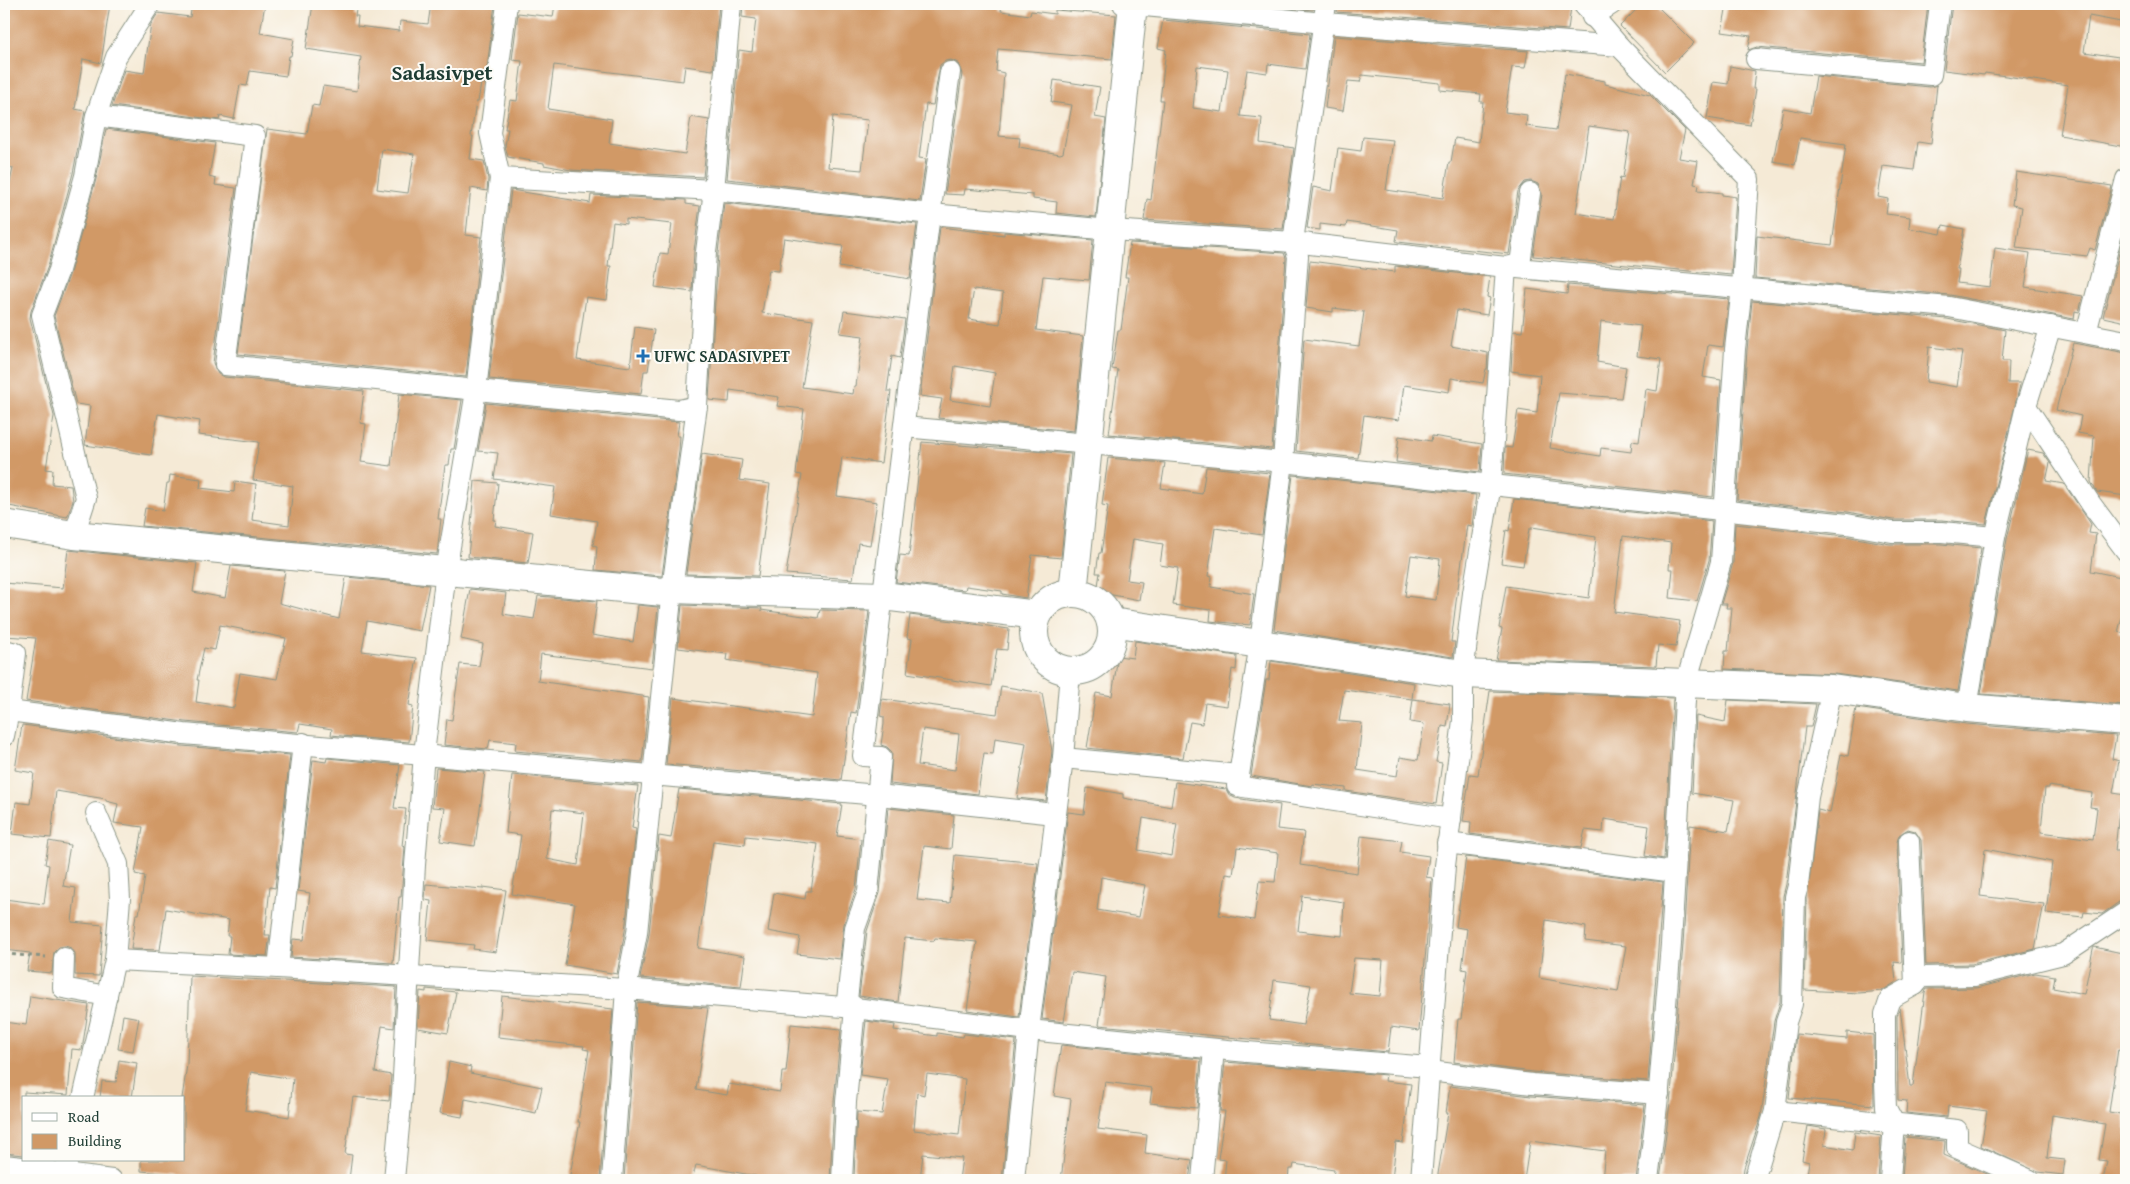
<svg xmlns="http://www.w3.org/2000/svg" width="2130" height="1184" font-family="'Gentium Book Plus',serif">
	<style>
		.building { fill: #d19966; fill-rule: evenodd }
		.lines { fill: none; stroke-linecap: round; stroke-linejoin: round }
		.minor-casing { stroke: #8a9485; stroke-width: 22 }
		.secondary-casing { stroke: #8a9485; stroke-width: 30 }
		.path { stroke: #8a9485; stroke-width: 3; stroke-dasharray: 4 4; stroke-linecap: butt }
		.minor { stroke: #fff; stroke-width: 20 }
		.secondary { stroke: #fff; stroke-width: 28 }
		.poi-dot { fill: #1f6fb2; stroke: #fdfcf7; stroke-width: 2 }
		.labels { text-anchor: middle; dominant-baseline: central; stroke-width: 4; stroke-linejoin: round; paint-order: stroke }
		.poi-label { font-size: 16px; font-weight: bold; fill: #1f3d34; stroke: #fdfcf7; text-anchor: start }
		.district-label { font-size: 21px; font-weight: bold; fill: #1f3d34; stroke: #fdfcf7 }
	</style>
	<rect width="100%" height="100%" fill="#fdfcf7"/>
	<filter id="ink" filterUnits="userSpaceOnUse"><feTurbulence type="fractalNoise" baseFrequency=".02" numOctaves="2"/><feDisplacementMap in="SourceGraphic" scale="10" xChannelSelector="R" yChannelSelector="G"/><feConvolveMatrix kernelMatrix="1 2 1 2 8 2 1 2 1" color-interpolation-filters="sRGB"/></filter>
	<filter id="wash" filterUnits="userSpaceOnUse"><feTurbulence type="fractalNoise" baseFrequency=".0096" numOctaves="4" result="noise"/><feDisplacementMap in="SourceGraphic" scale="20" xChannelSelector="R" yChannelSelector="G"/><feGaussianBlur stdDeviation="1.12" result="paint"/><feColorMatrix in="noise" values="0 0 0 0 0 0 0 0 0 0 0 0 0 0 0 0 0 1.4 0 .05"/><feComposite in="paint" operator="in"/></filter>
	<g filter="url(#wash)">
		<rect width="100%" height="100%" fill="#f5ead6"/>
		<g id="blocks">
			<g class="building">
				<path d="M4 4H110L101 63 83 59 75 109 85 111 73 173 48 266 31 311 30 318 54 416 46 469 53 470 52 484 71 486 73 501 67 517 4 505V210L13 168 4 167Z"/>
				<path d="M192 4H265L260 33 294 39 291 56H289L286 76 250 71 247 86 240 85 234 119 220 116 219 120 112 106 124 70 144 73 151 24 158 13 190 17Z"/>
				<path d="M313 4H357L355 16H358L357 26 399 31 400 21 428 24 431 4H495L485 84 481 83 478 102H476L471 136H473L470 159 484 161 488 179 487 191 471 188 466 235 481 237 466 377 238 354 267 129 307 134 312 105 319 106 323 86 357 91 361 57 306 49ZM382 149 414 154 408 193 377 189Z"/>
				<path d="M555 4H719L713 70 685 66 683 81 554 65 548 109 612 119 609 143 685 154 691 117 709 120 703 177 571 170 544 165V163L508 157 505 146 508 129H505L510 100 517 101 522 61 512 60 518 13 553 17Z"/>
				<path d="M743 4H1002L1001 11 1030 15 1031 11 1055 14V10L1116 15 1112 59 998 49 996 71 1004 73 999 136 1020 138 1019 147 1060 154 1063 153 1072 105 1051 102 1054 80 1100 87 1095 117 1106 119 1096 217 1056 213 1057 202 1033 199V195L965 189 964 195 945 194 962 74 958 63 951 60 945 61 940 65 933 105 926 104 919 158 926 159 920 201 727 179 739 50 752 52 756 19 742 17ZM833 116 868 120 862 170 828 167Z"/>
				<path d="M1247 4H1314L1313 10Z"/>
				<path d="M1338 4H1571V7L1568 30 1337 12Z"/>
				<path d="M1642 4H1655L1694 43 1665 72 1620 26Z"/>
				<path d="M1727 4H1928L1921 62 1757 47 1748 50 1751 36 1722 32Z"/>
				<path d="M1952 4H2126V23L2089 16 2084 52 2126 58V147L2060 135 2068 85 1985 73 1984 75 1944 70Z"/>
				<path d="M1163 20 1310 34 1305 69 1268 64 1267 73 1247 70 1240 116 1262 118 1260 143 1294 148 1283 229 1144 220 1147 199 1151 200 1163 100H1160L1166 50 1158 48ZM1197 66 1228 70 1222 112 1193 108Z"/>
				<path d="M1334 36 1528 51 1525 68 1512 67 1505 112 1527 115 1526 126 1556 130 1565 74 1605 81V84L1650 95 1685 130 1679 158 1698 161 1694 184 1699 185 1698 190 1722 193V195L1736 197 1731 275 1533 256 1542 194 1538 184 1531 181 1525 182 1518 191 1509 254 1398 242 1396 241 1398 230 1347 222 1346 227 1320 224V230L1307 228 1313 187 1332 191 1338 148 1361 151 1363 137 1393 140 1386 190 1443 198 1449 162H1451L1455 138 1479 142 1483 102H1480L1481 94 1440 90V83L1362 75 1360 82 1348 81 1343 111 1325 108ZM1589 126 1630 132 1623 178 1620 177 1614 219 1576 213Z"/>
				<path d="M1730 66 1755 71 1753 89H1756L1750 125 1707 118 1713 82 1728 84Z"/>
				<path d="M1816 76 1930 87 1937 85 1931 144 1918 142 1914 170 1883 166 1878 197 1888 199 1886 214 1910 217 1909 228 1941 234 1943 225 1964 229 1957 269H1959L1957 283 1990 287 1995 248 2030 253 2025 287 2083 296 2079 312 2075 311 2074 319 1950 295 1755 278 1757 236 1832 245 1846 144 1800 138 1795 165 1773 161 1783 108 1810 113Z"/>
				<path d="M106 129 215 143 209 177 216 179 215 185 236 188 213 363 218 374 224 377 364 391 360 423 366 424 361 462 391 466 399 394 462 400 454 449H451L449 465H445L438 519H441L437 554 142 526 145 508 163 511 167 483H169L170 475 201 479 200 488 234 492 235 481 256 484 252 520 289 525 293 486 253 480 259 442 198 435 200 421 158 414 151 455 85 445 90 406 76 404 54 316 70 273 96 179Z"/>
				<path d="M2016 172 2112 186 2095 250 2090 248 2087 256 2016 248 2022 207 2012 205Z"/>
				<path d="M511 190 590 203 591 195 686 200V204L700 206 694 251 692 292 655 287 660 253 668 254 672 224 626 219V224L613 222 608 266H611L607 300 586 297 577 360 630 367 635 327 654 330 648 371H644L641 394 489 379Z"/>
				<path d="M724 203 917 224 910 279 839 267 843 246 784 238 779 271 769 270 762 313 813 320 802 387 853 394 854 386H856L863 336 840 333 844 311 905 319 900 358 892 356 887 391H891L881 463 842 457 837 496 877 502 870 545 858 543 853 579 786 574 802 475 796 474 804 409 777 406 779 397 730 390 729 402 709 400 718 253Z"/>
				<path d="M2126 225V322L2103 317Z"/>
				<path d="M940 227 1004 235V232L1093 240 1089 280 1043 276 1036 330 1083 336 1074 431 938 418 942 399 920 396ZM974 289 1003 293 1000 324 969 319ZM955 366 995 373 990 406 950 400Z"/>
				<path d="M1130 243 1284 253 1286 258 1272 449 1109 434 1118 370 1112 369 1118 330H1121L1128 277H1125Z"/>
				<path d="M1310 261 1395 272V266L1490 277 1487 297 1490 298 1487 315 1457 310 1451 346 1488 353 1487 369H1486L1483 383 1451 378 1449 392 1404 385 1399 420 1364 415 1358 458 1296 451 1304 339 1359 346 1364 312 1333 308V312L1306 308Z"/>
				<path d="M1568 285 1729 299 1723 347 1708 345 1703 377 1721 380 1713 497 1504 474 1505 447 1512 448 1518 410 1537 413 1540 375 1511 371 1513 331 1522 332 1527 289 1567 294ZM1601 321 1641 326 1637 356 1661 359 1657 391 1646 389 1639 442 1632 441 1631 452 1601 448 1600 456 1550 448 1559 393 1621 398 1626 367 1597 362Z"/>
				<path d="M1752 301 1947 319 2005 330 2002 361H2009L2008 383H2020V385L1986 524 1942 520H1893L1848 512 1737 500 1747 350ZM1929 347 1962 351 1957 387 1926 382Z"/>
				<path d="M2073 343 2126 353V496L2097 492 2091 482 2094 436 2078 433 2081 416 2056 410Z"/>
				<path d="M486 403 679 422 677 436H680L679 451 662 576 595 570 597 546 593 545 597 521 551 514 555 487 494 479 498 453 478 451Z"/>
				<path d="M1399 436 1431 441 1432 436 1482 444 1480 472 1396 462Z"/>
				<path d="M922 442 1071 454 1061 558 1032 555 1026 598 1002 594V591L966 586 965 590 896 582 900 555 909 556Z"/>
				<path d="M2028 450 2043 453 2050 463 2046 481 2064 484 2091 524 2089 533 2096 534 2091 571 2126 578V602L2118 632 2126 634V705L1981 694 2007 539Z"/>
				<path d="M702 454 742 460 739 480 770 484 758 576 686 574Z"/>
				<path d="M1108 458 1165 463 1161 488 1202 494 1206 467 1270 473 1262 535 1215 528 1208 576 1212 577 1211 587 1254 594 1250 625 1210 621 1211 610 1173 605 1178 568 1160 565 1163 544 1133 539 1127 580 1142 582 1139 600 1097 592 1100 573H1096L1099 553H1101L1108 506 1102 505Z"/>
				<path d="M1293 475 1476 495 1472 526 1467 525 1456 602 1451 642H1455L1453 657 1274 630ZM1411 555 1440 559 1436 600 1405 596Z"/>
				<path d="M475 481 498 483 494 520H496L495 526 533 532 528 563 468 557Z"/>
				<path d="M1514 499 1712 521 1709 560 1697 601 1670 598 1673 569H1669L1671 543 1623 536 1614 612 1680 621 1676 647 1658 645 1656 666 1496 660 1502 629 1499 628 1506 586 1589 598 1596 537 1532 527V529H1529L1523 566 1501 563 1506 530 1509 531Z"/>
				<path d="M1735 524 1845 536 1890 544H1941L1981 548 1958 691 1834 674 1724 669 1725 651H1728L1732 608H1726L1727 604H1721L1733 563Z"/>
				<path d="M68 550 197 563 193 592 225 598 231 566 285 571 279 603 339 619 346 577 429 585 420 631 367 621 362 651 417 658 409 705 413 706 409 742 331 735 332 729 300 724 298 732 185 722 26 701 36 638 4 636V583L63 588ZM220 625 286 638 277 679 240 673 234 708 196 702 199 680H197L204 648 215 650Z"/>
				<path d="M470 589 506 593 503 614 534 619 538 596 597 601 592 635 633 642 638 605 658 607 652 668 541 654 538 681 649 697 642 762 515 751 516 743 490 740 488 749 444 745 447 719 452 720 460 664 479 666 483 644 461 639Z"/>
				<path d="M682 605 762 608 761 610 818 618 820 610 869 611 856 713 851 712 841 780 666 764 673 698 812 717 817 673 726 660 727 654 678 648Z"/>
				<path d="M910 615 1009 629 1007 650 997 649 991 686 907 673 912 639 907 638Z"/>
				<path d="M1135 641 1237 656 1236 670 1232 669 1227 706 1205 703 1202 724 1190 722 1183 758 1087 748 1096 693 1112 696 1118 656 1133 658Z"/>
				<path d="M1271 661 1414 683 1412 699 1344 690 1339 721 1362 723 1357 770 1397 776 1400 757 1418 760 1424 724 1410 722 1413 699 1450 704 1447 727 1442 726 1436 762 1442 763 1436 804 1346 791V788L1312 784V786L1251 776 1266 680H1269Z"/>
				<path d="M1001 686 1042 693 1052 751 1046 801 1017 798 1026 743 995 738 993 754 984 753 978 794 890 784 892 752 887 747 881 745 884 724V717L880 716 882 699 997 714ZM923 729 959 734 955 770 918 765Z"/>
				<path d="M1490 691 1673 698 1664 859 1645 856 1649 826 1604 819 1603 832 1585 830 1581 848 1470 834 1471 822 1463 821 1470 774 1478 775Z"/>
				<path d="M1728 700 1816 704 1811 727H1805L1786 884 1783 896 1780 1002 1774 1021 1761 1117 1744 1168 1742 1180H1660L1671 1095 1683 945 1690 825 1728 831 1734 800 1692 793 1696 716 1725 722Z"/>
				<path d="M1856 708 1966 724 2116 736 2112 759 2119 761 2113 793 2126 795V812L2119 811 2115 851H2126V900L2119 902 2102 914 2084 912 2083 917 2046 913 2052 862 1985 849 1980 896 2044 904 2035 949 1972 964 1926 965 1921 840 1915 831 1908 829 1899 835 1897 842 1902 963 1894 962 1896 982 1882 991 1859 993 1804 990 1807 899 1818 810 1830 813 1841 754 1848 756ZM2049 786 2092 793 2090 807 2097 808 2093 839 2041 832 2045 788H2049Z"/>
				<path d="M22 725 182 746 290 755 275 888 270 887 265 935H270L267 956 228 954 230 936H227L229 920 166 909 160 950 131 949 136 914H139L145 876 135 874 143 827 114 823 118 804 106 801V799L56 791 51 838 12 834 16 802 30 804 34 773 15 770Z"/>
				<path d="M327 758 400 765 394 808 406 809 402 846 405 847 401 897H399L393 963 291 957 293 939 304 940 310 893 298 891 313 760 326 762Z"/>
				<path d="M436 768 485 772 475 846 440 841 445 808 432 807Z"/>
				<path d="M512 775 638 786 632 828 636 829 625 931 617 974 565 965 575 904 512 894 521 835 506 833ZM552 809 584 813 578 865 547 859Z"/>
				<path d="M1175 782 1226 789 1229 795 1235 798 1280 805 1277 829 1304 832 1300 865 1357 873 1361 836 1402 841 1400 852 1429 856 1426 877 1432 878 1419 1031 1391 1027 1388 1052 1099 1025 1106 977 1072 972 1064 1022 1042 1019 1068 812 1084 814 1087 788 1123 794V798L1171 807ZM1143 818 1177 824 1172 856 1138 850ZM1237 847 1278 853 1275 882 1259 881 1254 920 1219 915 1226 874 1233 875ZM1101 877 1145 885 1139 917 1097 910ZM1302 896 1344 902 1342 936 1298 931ZM1354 958 1383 960 1380 996 1349 993ZM1274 980 1311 985 1303 1025 1269 1020Z"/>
				<path d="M679 789 842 804 837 836 861 839 856 889 844 924 840 959 797 954 800 937 768 931 774 893 805 899 806 891H811L818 844 746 836 745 845 713 841 698 948 745 956 741 987 640 978 649 934 659 836 671 838Z"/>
				<path d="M888 808 954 815 951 849 924 846 917 900 950 903 955 855 1038 863 1019 1017 967 1010 977 942 935 938 934 941 905 938 898 1002 859 996 867 931 880 893Z"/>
				<path d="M49 841 70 845 63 886 76 888 72 922 103 925 99 976 75 975V953L71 948 65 946 59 947 54 952 52 973 27 971 30 953 4 950V899L44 904 49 865 45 864Z"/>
				<path d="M1466 857 1663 882 1648 1081 1533 1072 1454 1062 1458 1019H1461L1467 970 1462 969 1467 929 1456 927ZM1546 920 1586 927 1585 941 1626 946 1618 992 1539 978Z"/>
				<path d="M426 884 483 889V887L506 890 496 952 473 949 474 945 427 940 431 901 425 900Z"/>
				<path d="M2094 947 2122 953V955L2126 956V1051L2118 1049 2109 1112 2126 1115V1180H2103L2107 1161 2099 1160 2105 1124 2052 1115 2047 1158 2065 1160 2063 1175 2038 1172 1981 1146 1987 1111 1948 1106 1947 1117 1906 1113 1907 1101 1898 1100 1897 1016 1900 1008 1910 1086H1913L1925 992 1927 989 1977 988 2035 973 2055 976 2053 988 2084 994 2093 949Z"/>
				<path d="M190 976 396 987 394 1028 382 1026 375 1072 391 1075 389 1101 353 1097 345 1154 352 1155 349 1180H231L141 1171V1160H184V1098H182L187 1065ZM251 1072 293 1079 289 1117 245 1110Z"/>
				<path d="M426 989 456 992 448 1033 418 1028 420 991 426 992Z"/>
				<path d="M30 996 89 1005 82 1050 72 1049 68 1095 24 1092V1155L4 1153V1022L26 1025Z"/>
				<path d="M502 996 613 1009 600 1180H569L580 1122H578L589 1050 583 1049 584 1046 498 1037Z"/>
				<path d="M637 1002 708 1008 696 1090 727 1095 729 1084 780 1092 782 1072H786L791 1024 841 1029 834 1101 830 1180H755L756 1176 696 1165 692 1180H624Z"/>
				<path d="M123 1015 139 1018 133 1051 118 1049Z"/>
				<path d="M866 1021 895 1025 894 1030 937 1036V1033L963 1037 964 1034 1016 1040 1002 1180H959L962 1158 923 1154 920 1180 854 1178 857 1112 882 1114 888 1079 860 1075ZM927 1074 965 1079 959 1135 914 1130 917 1093 924 1095Z"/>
				<path d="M1847 1032 1873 1035 1874 1105 1789 1098 1796 1034 1847 1039Z"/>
				<path d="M1061 1045 1201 1059 1197 1108 1150 1103 1152 1088 1105 1082 1098 1129 1147 1135 1145 1153 1192 1160 1189 1180H1061L1071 1099 1054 1096Z"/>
				<path d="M119 1060 137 1063 132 1098H100L102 1081 116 1082Z"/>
				<path d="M449 1062 471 1067 470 1073 542 1087 536 1113 465 1099 462 1117 440 1113Z"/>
				<path d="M1225 1062 1386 1075 1385 1081 1411 1084 1403 1143 1396 1142 1392 1180H1333L1334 1170 1294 1164 1293 1169H1289L1288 1180H1224L1226 1160 1218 1159 1225 1111H1220Z"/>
				<path d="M1450 1086 1531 1096 1645 1105 1636 1180H1602L1605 1151 1530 1141 1524 1180H1437L1448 1113H1446Z"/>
				<path d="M1808 1126 1826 1129 1824 1145 1853 1150 1855 1132 1881 1136 1878 1180H1806L1809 1162 1802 1160Z"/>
				<path d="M1905 1137 1945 1141 1944 1155 2001 1180H1902Z"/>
			</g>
		</g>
	</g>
	<g filter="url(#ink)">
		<use href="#blocks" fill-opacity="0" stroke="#8a9485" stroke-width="1"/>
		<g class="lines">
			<defs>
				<g id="minor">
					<path d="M507 4 490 133 500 178 714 190 931 214 1111 230 1293 242 1506 267 1949 307 2126 341"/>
					<path d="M1123 4 1325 23 1619 46"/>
					<path d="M1583 4 1619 46 1749 179 1742 287 1735 349 1721 562 1686 683 1671 944 1659 1089 1648 1180"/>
					<path d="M1592 17 1612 4"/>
					<path d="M1756 59 1931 75 1940 4"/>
					<path d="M96 116 255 136 225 365 679 410 697 406"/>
					<path d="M2086 333 2126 179"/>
					<path d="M2026 406 2091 504 2126 551"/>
					<path d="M904 427 1283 462 1847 524 1892 532H1942L1995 537"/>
					<path d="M74 535 86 498 42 315 59 270 85 176 96 116 116 57 150 4"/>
					<path d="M4 650 16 653 9 711 184 734 878 795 1055 814"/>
					<path d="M1967 708 1995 537 2026 406 2051 326"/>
					<path d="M4 736 9 711"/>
					<path d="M303 743 278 968 626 989 855 1008 1029 1030 1247 1052 1429 1067"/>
					<path d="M1063 758 1239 775 1237 786 1451 819"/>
					<path d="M1239 775 1260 643 1283 462 1298 256 1293 242 1326 4"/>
					<path d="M96 813 118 864 120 899 115 960"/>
					<path d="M1909 841 1915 985"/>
					<path d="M1447 843 1675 872"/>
					<path d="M64 958 63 988 107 996"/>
					<path d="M1430 1071 1532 1084 1659 1094"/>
					<path d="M83 1098 115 960 278 968"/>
					<path d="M1775 1111 1786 1022 1792 1004 1795 897 1798 886 1808 797 1832 689"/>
					<path d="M68 1160 65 1174 112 1180"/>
					<path d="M4 1165 48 1170 65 1174"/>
					<path d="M394 1180 402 1094 415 865 424 754 446 571 476 391 500 178"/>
					<path d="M612 1180 626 989 637 933 672 589 697 406 706 252 714 190 731 4"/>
					<path d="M842 1180 846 1102 855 1008 847 1000 855 928 868 892 881 757 863 756 928 230 950 72"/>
					<path d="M1014 1180 1029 1030 1063 758 1070 672"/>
					<path d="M1202 1180 1214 1049"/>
					<path d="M1421 1180 1445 866 1463 720V674L1473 593 1491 484 1506 267 1520 264 1530 193"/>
					<path d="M1754 1180 1775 1111 1957 1130V1148L2030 1180"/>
					<path d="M1890 1180 1894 1123 1886 1108 1885 1081V1014L1890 999 1915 985 1922 977 1974 976 2063 954 2126 912"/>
				</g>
				<g id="secondary">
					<path d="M4 524 74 535 663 592 672 589 883 596 1037 615"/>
					<circle cx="1073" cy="632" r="39"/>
					<path d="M1073 593 1133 4"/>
					<path d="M1111 622 1463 674 1832 689 1967 708 2126 721"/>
				</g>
			</defs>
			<use href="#minor" class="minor-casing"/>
			<use href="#secondary" class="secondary-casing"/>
			<path class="path" d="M4 954 46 957"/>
			<use href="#minor" class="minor"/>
			<use href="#secondary" class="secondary"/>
		</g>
	</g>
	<path class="poi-dot" d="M640.5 348.5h5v5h5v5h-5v5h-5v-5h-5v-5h5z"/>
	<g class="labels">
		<g class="poi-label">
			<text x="654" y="356">UFWC SADASIVPET</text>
		</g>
		<g class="district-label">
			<text x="442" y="72">Sadasivpet</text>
		</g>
	</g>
	<rect width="2130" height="1184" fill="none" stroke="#fdfcf7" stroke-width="20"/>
	<rect x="22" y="1096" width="162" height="65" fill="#fdfcf7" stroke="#a4b0a9"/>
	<rect x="32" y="1113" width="25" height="8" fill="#ffffff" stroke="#a4b0a9"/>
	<text x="68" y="1122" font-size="15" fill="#1f3d34">Road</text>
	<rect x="32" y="1134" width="25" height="15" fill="#d19966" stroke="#a4b0a9"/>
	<text x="68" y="1146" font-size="15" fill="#1f3d34">Building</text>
</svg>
